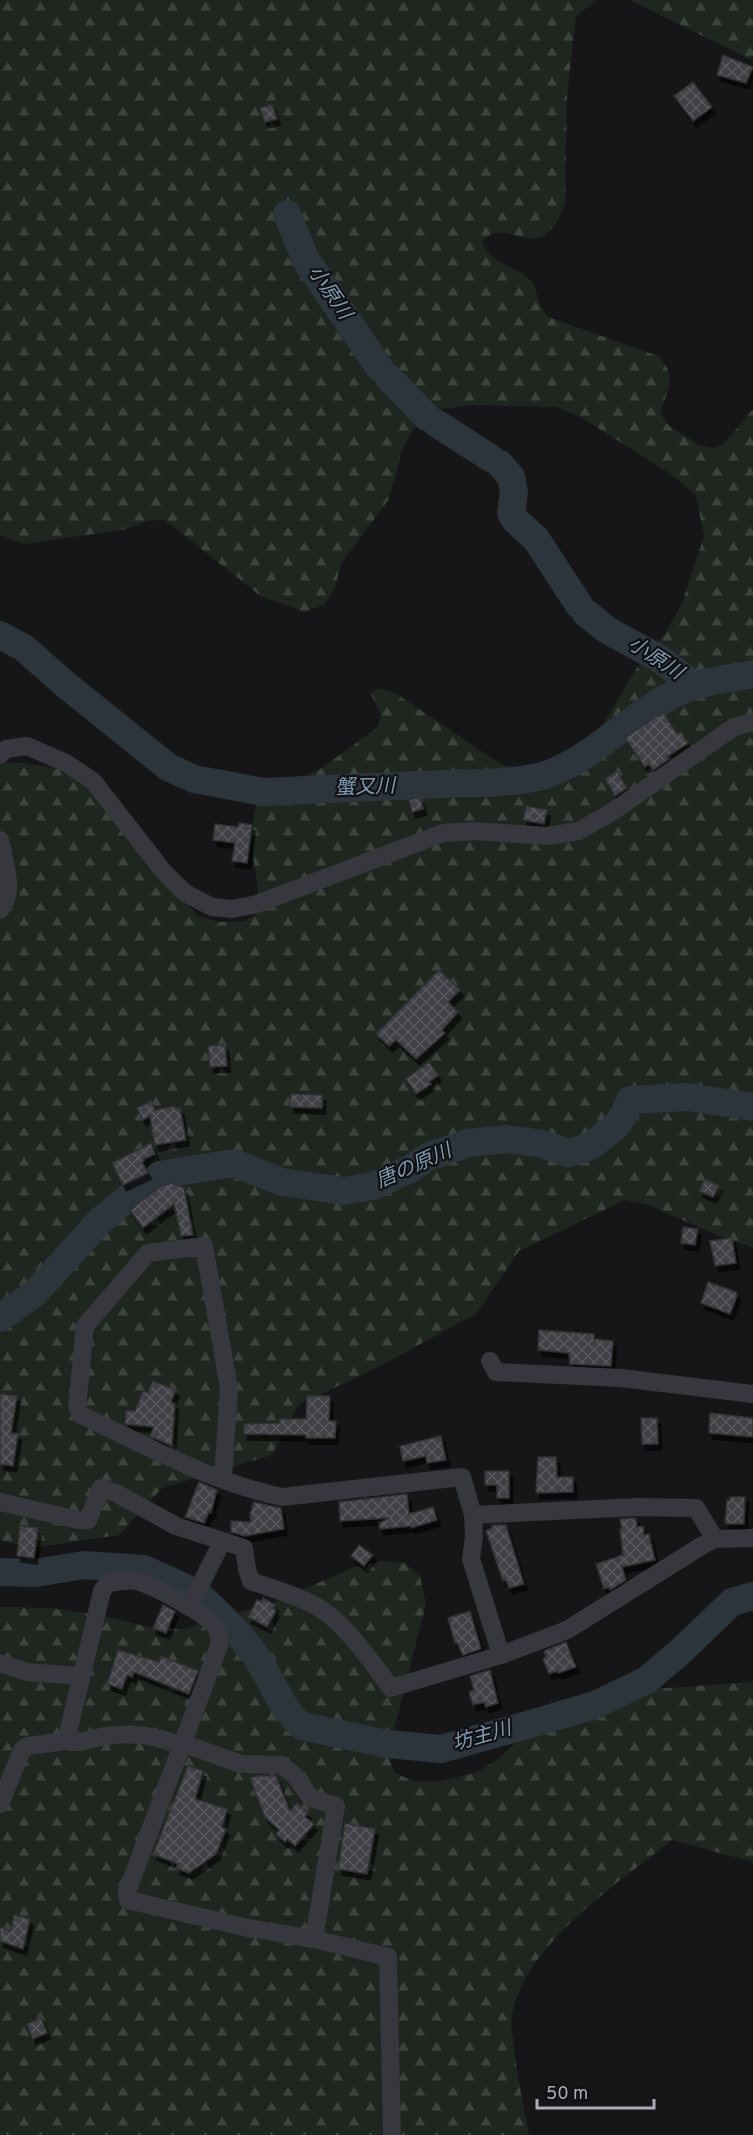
<svg xmlns="http://www.w3.org/2000/svg" width="753" height="2135" font-family="Overpass,'Noto Sans JP',sans-serif">
	<style>
		.forest { fill: url(#forest-firs) }
		.lines { fill: none; stroke-linecap: round; stroke-linejoin: round }
		.river { stroke: #2c353c; stroke-width: 28 }
		.building { fill: url(#building-cross-hatch); stroke: #303034; stroke-width: 1.5; filter: url(#shadow) }
		.street { stroke: #37383d; stroke-width: 18 }
		.labels { text-anchor: middle; dominant-baseline: central; stroke-width: 4.5; stroke-linejoin: round; paint-order: stroke }
		.water-label { font-size: 20px; font-style: italic; fill: #7f9bb3; stroke: #111113 }
	</style>
	<defs>
		<pattern id="forest-firs" width="22" height="20" patternUnits="userSpaceOnUse" patternTransform="scale(1.5)"><rect width="22" height="20" fill="#1e261f"/><path d="M5 1l3.5 6h-7zM16 11l3.5 6h-7z" fill="#3c433d"/></pattern>
		<pattern id="building-cross-hatch" width="8" height="8" patternUnits="userSpaceOnUse" patternTransform="scale(1.5)"><rect width="8" height="8" fill="#404145"/><path d="M0 0l8 8M0 8l8-8" fill="none" stroke="#595a5e"/></pattern>
		<filter id="shadow"><feDropShadow dx="3.5" dy="6" stdDeviation="0" flood-color="#0009"/></filter>
	</defs>
	<rect width="100%" height="100%" fill="#161618"/>
	<g class="forest">
		<path d="M0 0H597L576 16 567 96 565 204C539 274 506 211 482 242 490 264 513 265 529 279 537 286 536 296 540 305 542 309 545 313 548 317L658 356C678 377 668 389 660 413L669 426 699 445 714 448 723 445 753 409V1247L729 1240 646 1204 625 1200 519 1251 476 1314 374 1369 298 1405 272 1455 162 1488 119 1535 31 1548 0 1540V762L24 763 60 769 81 779 168 883 198 916 219 922 245 921 261 911 250 836 260 786 269 780 307 775 322 768 378 727 381 715 371 694 378 688 395 693 499 763 534 774 546 771 600 730 636 669 666 632 682 603 704 536 696 495 672 475 579 416 556 407 473 405 433 410 412 431 402 450 389 499 341 564 335 588 325 604 305 612 262 597 165 520 146 521 127 529 24 544 0 535Z"/>
		<path d="M630 0H753V58L749 59Z"/>
		<path d="M381 1561 405 1563 420 1577 426 1604 388 1754 394 1772 412 1781H441L475 1773 496 1761 530 1729 549 1717 593 1702 654 1689 753 1682V1862L672 1840C619 1883 522 1945 512 2017 510 2026 513 2036 514 2044 517 2075 523 2105 529 2135H0V1607L51 1608 101 1615 152 1628 183 1629 272 1603 352 1568Z"/>
	</g>
	<g class="lines">
		<g class="river">
			<path d="M287 214 306 260 379 367"/>
			<path d="M388 377 427 417"/>
			<path d="M436 423 492 459"/>
			<path d="M500 464 511 477 514 492 511 513 515 520 536 539 579 605"/>
			<path d="M586 613 607 630 660 659 694 685"/>
			<path d="M0 635 24 648 66 685 168 767 194 779 264 792 465 783C486 784 533 781 551 773 598 754 632 714 678 692 701 681 728 679 753 674"/>
			<path d="M0 1318 35 1293 100 1221 147 1182 165 1174 234 1163 282 1182 344 1191 374 1186 412 1168 427 1157 468 1143 508 1139 543 1144 568 1153 591 1146 616 1126 626 1111 630 1100 687 1097 753 1107"/>
			<path d="M0 1572 35 1573 84 1565 144 1569 188 1589"/>
			<path d="M201 1597C223 1618 245 1638 261 1664 274 1685 282 1710 302 1726L387 1744 441 1749 520 1727 595 1705 647 1680 682 1650 732 1602 753 1596"/>
		</g>
	</g>
	<g class="building">
		<path d="M723 55 753 67 746 83 717 75Z"/>
		<path d="M693 82 712 107 693 121 674 96Z"/>
		<path d="M272 105 277 119 265 122 260 108Z"/>
		<path d="M663 712 677 734 681 732 688 743 667 757 669 759 653 770 649 764 645 767 625 738Z"/>
		<path d="M617 771 627 788 615 796 605 779Z"/>
		<path d="M420 797 423 809 412 812 409 800Z"/>
		<path d="M526 806 547 810 544 824 523 820Z"/>
		<path d="M239 823 252 825 247 863 232 861 235 843 213 840 215 824 238 827Z"/>
		<path d="M439 970 460 990 448 1002 458 1012 442 1030 445 1033 416 1059 396 1040 389 1046 376 1034Z"/>
		<path d="M225 1045 227 1066 210 1067 208 1046Z"/>
		<path d="M429 1062 438 1075 429 1082 431 1084 416 1094 406 1079Z"/>
		<path d="M291 1094 322 1095V1108L290 1107Z"/>
		<path d="M151 1101 155 1110 175 1106V1109L180 1108 186 1140 155 1145 150 1116 143 1120 137 1108Z"/>
		<path d="M151 1143 155 1154 144 1159V1161L142 1162 148 1173 123 1185 112 1163Z"/>
		<path d="M705 1179 719 1186 713 1197 699 1191Z"/>
		<path d="M172 1183 184 1188 193 1235 181 1236 174 1204 143 1228 130 1210 161 1186Z"/>
		<path d="M683 1227 698 1229 695 1245 681 1243Z"/>
		<path d="M732 1238 736 1263 715 1266 710 1241Z"/>
		<path d="M708 1282 736 1292 737 1296 730 1314 701 1303Z"/>
		<path d="M539 1330 594 1334V1339L613 1341 611 1366 570 1364 569 1353 538 1350Z"/>
		<path d="M153 1381 176 1390 171 1402 175 1404 172 1446 150 1436 154 1427 125 1424 126 1411H135L143 1391 148 1393Z"/>
		<path d="M0 1394 17 1396 11 1433 18 1434 13 1466 0 1464Z"/>
		<path d="M307 1396H330L329 1421H336L335 1438H306V1435L244 1434V1424L280 1423V1419H306Z"/>
		<path d="M710 1413 753 1418V1437L709 1433Z"/>
		<path d="M641 1418H657L658 1444H642Z"/>
		<path d="M441 1436 446 1460 427 1463 426 1456 403 1461 400 1446Z"/>
		<path d="M538 1457H556L557 1477H573V1492L536 1493Z"/>
		<path d="M485 1471H509V1498H497V1485H485Z"/>
		<path d="M199 1482 217 1490 211 1513 209 1512 204 1523 185 1517Z"/>
		<path d="M407 1494 409 1514 433 1507 437 1520 411 1528V1526L380 1529 379 1523 390 1518 340 1521 339 1502Z"/>
		<path d="M730 1497H745L744 1524H725L727 1500H730Z"/>
		<path d="M254 1502 281 1508 284 1529 245 1536 231 1532V1521L251 1522 250 1514Z"/>
		<path d="M636 1518 637 1527 643 1526 644 1535 649 1534 655 1560 622 1567 626 1580 610 1590 609 1587 604 1589 596 1564 623 1555 620 1529H622L620 1519Z"/>
		<path d="M492 1525H506L524 1584 509 1588 506 1580 503 1581 486 1531 492 1528Z"/>
		<path d="M20 1526 38 1528 34 1558 17 1556Z"/>
		<path d="M359 1545 373 1555 364 1566 351 1556Z"/>
		<path d="M263 1598 275 1605 273 1608 276 1611 267 1627 248 1617 257 1600 261 1602Z"/>
		<path d="M163 1605 175 1611 166 1633 153 1628Z"/>
		<path d="M470 1611 481 1649 463 1655 457 1643H455L448 1618Z"/>
		<path d="M566 1642 576 1667 558 1673 557 1671 549 1674 543 1659 546 1657 544 1651Z"/>
		<path d="M118 1650 159 1662 161 1656 198 1671 189 1694 134 1672 132 1677 127 1675 122 1689 107 1684Z"/>
		<path d="M490 1670 498 1703 486 1707 484 1702 473 1705 469 1692 474 1690 470 1676Z"/>
		<path d="M188 1766 203 1771 195 1799 227 1809 222 1827 226 1829 216 1854 189 1873 176 1868 178 1864 153 1854Z"/>
		<path d="M256 1776H276L290 1811 297 1803 308 1813 305 1817 314 1824 295 1846 287 1839 285 1842 276 1834 279 1830 265 1817 250 1778Z"/>
		<path d="M345 1823 375 1829 367 1874 338 1869Z"/>
		<path d="M14 1915 30 1919 23 1949 0 1941V1927L11 1931Z"/>
		<path d="M41 2018 47 2033 33 2039 27 2024Z"/>
	</g>
	<g class="lines">
		<g class="street">
			<path d="M0 755 6 749 27 746 66 763 93 781 163 871 185 893 212 907 232 909 257 904 443 833 474 831 547 836 579 831 615 810 734 727 753 722"/>
			<path d="M0 840C4 862 16 891 0 910"/>
			<path d="M490 1361 496 1372 621 1378 753 1394"/>
			<path d="M223 1479 229 1388 204 1246 148 1253 85 1326 77 1407 81 1415C147 1446 211 1482 282 1497L462 1477 473 1515 474 1536 471 1559 501 1655"/>
			<path d="M0 1502 78 1520H88L101 1488 116 1493 176 1526 244 1548 247 1569 251 1581C273 1589 296 1595 316 1606 343 1620 373 1664 391 1688L501 1655 567 1630 703 1545 715 1539 753 1538"/>
			<path d="M473 1515 637 1507 696 1508 715 1539"/>
			<path d="M189 1607 222 1542"/>
			<path d="M0 1663 27 1672 80 1676"/>
			<path d="M66 1741C79 1745 94 1737 107 1736 135 1732 154 1736 181 1745"/>
			<path d="M0 1804 22 1750 28 1746 66 1741 102 1591 108 1583C116 1582 128 1579 136 1581 153 1585 207 1614 216 1628 220 1634 219 1639 219 1646L127 1892 128 1900 248 1928 314 1939 336 1806 311 1798 294 1775 281 1765 241 1764 182 1743"/>
			<path d="M314 1939 388 1957 392 2135"/>
		</g>
	</g>
	<g class="labels">
		<g class="water-label">
			<text transform="translate(329 293) rotate(56)">小原川</text>
			<text transform="translate(655 659) rotate(33)">小原川</text>
			<text transform="translate(365 788) rotate(-2)">蟹又川</text>
			<text transform="translate(414 1167) rotate(-24)">唐の原川</text>
			<text transform="translate(482 1737) rotate(-16)">坊主川</text>
		</g>
	</g>
	<path d="M537 2099v9h117v-9" fill="none" stroke="#a8adb8" stroke-width="3"/>
	<text x="546" y="2099" font-size="18" fill="#a8adb8" stroke="#111113" stroke-width="4.5" paint-order="stroke">50 m</text>
</svg>
